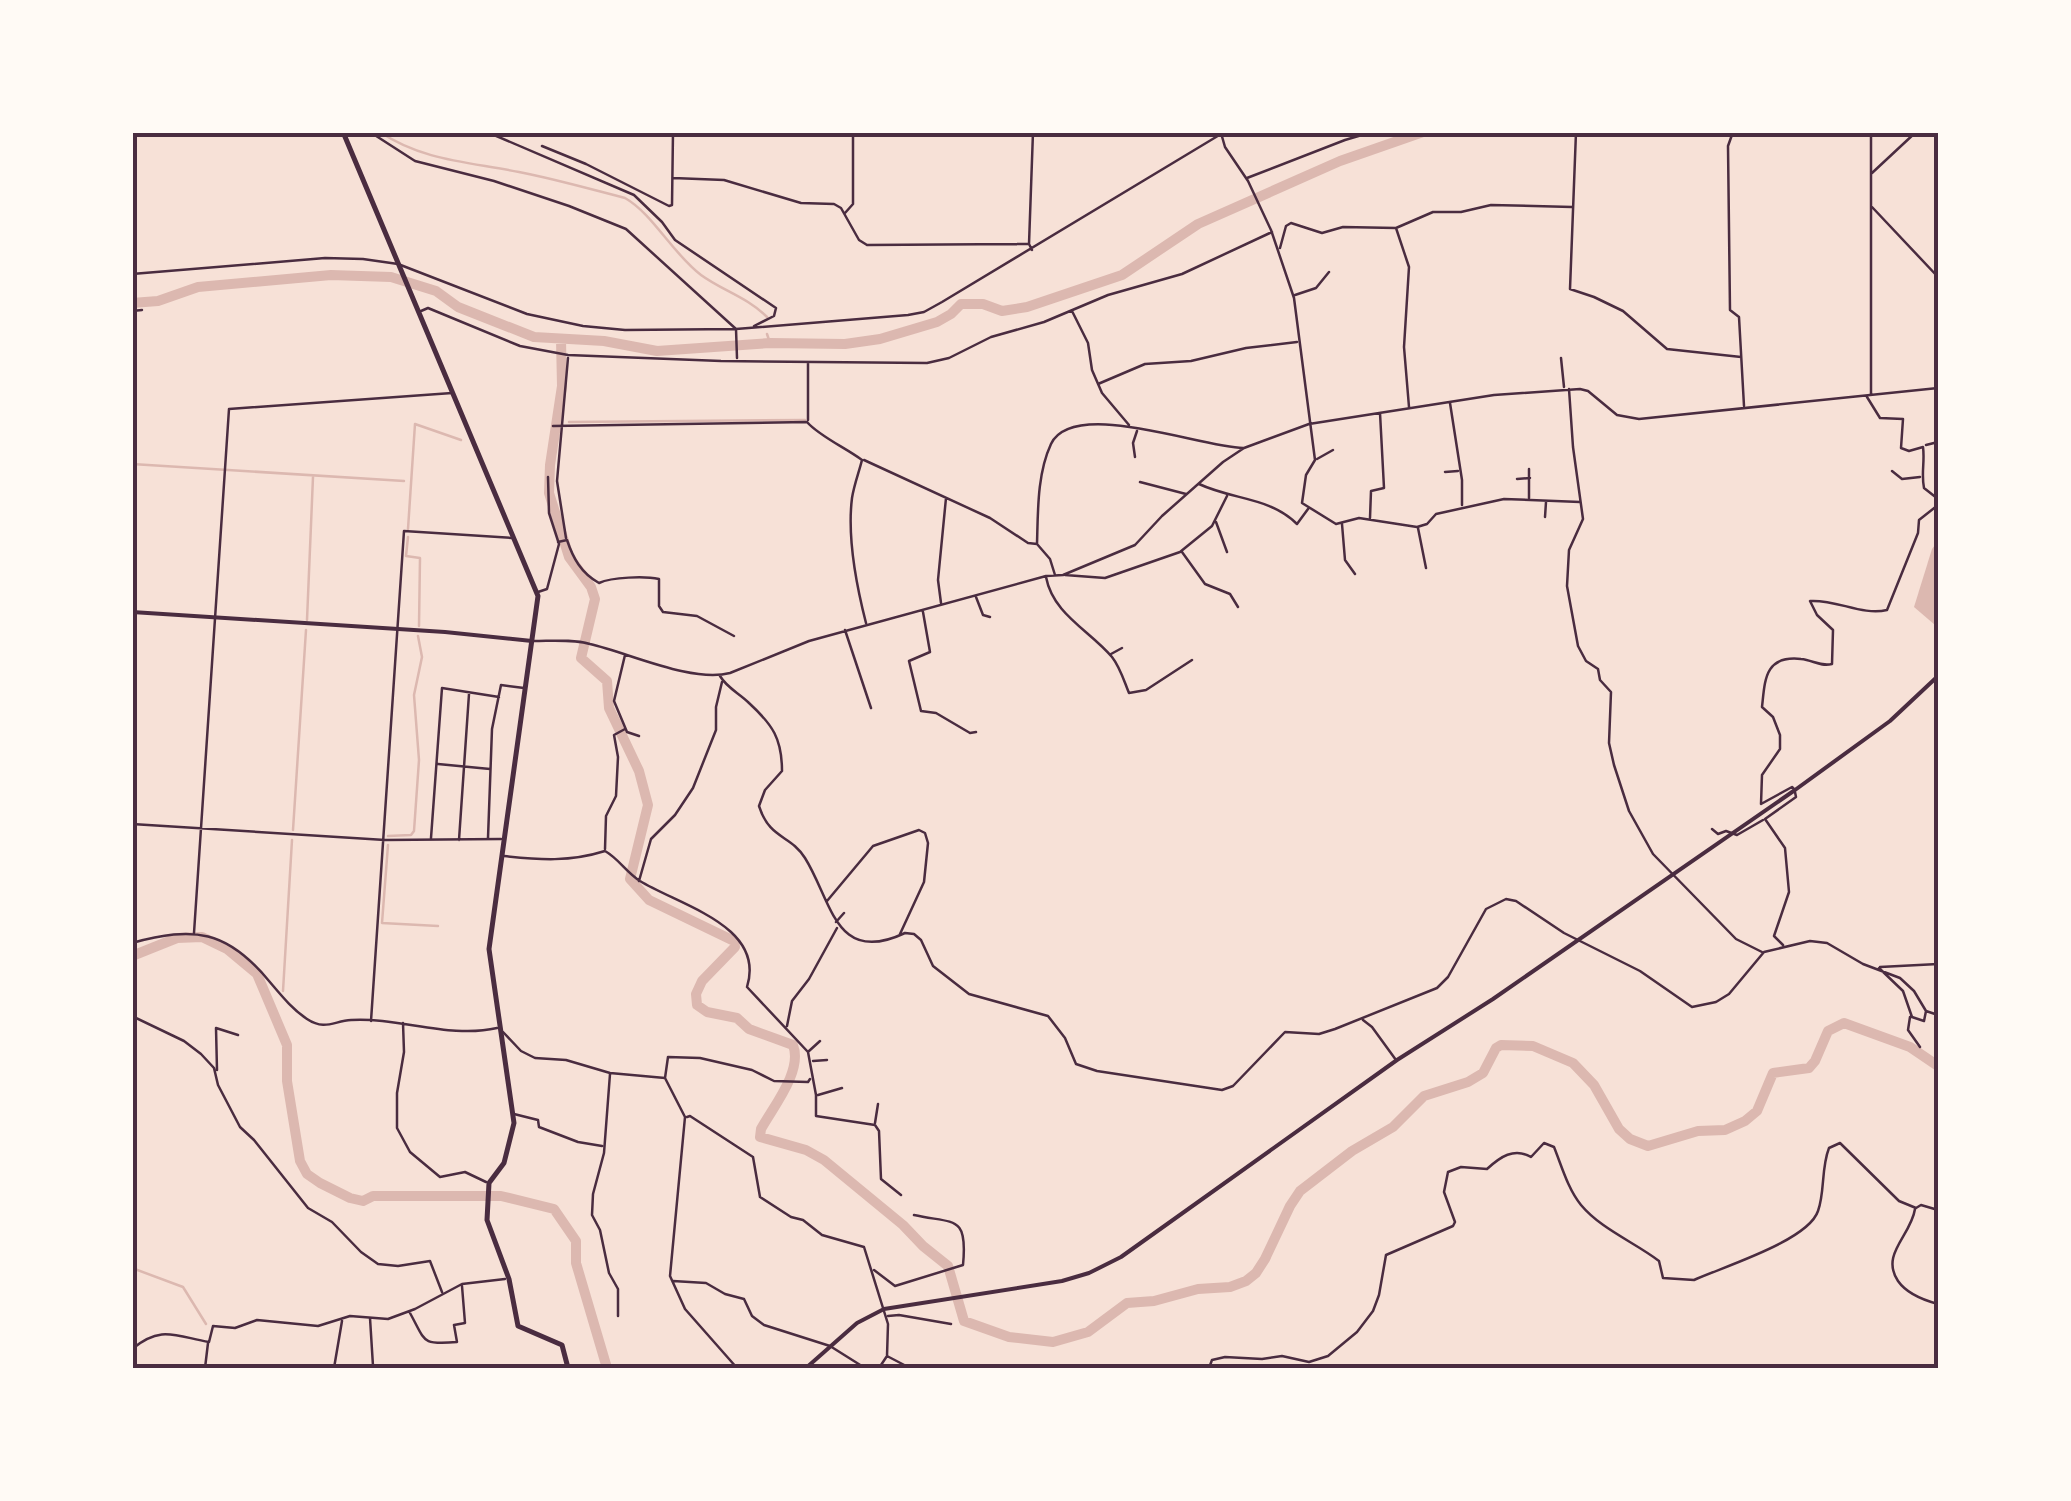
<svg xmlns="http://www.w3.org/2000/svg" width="2071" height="1501" font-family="'Sofia Sans Condensed',sans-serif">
	<rect width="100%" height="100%" fill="#f7e1d7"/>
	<path fill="#dcb8b0" d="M1938,541v84h-3l-21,-18 18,-58z"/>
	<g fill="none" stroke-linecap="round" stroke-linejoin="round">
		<path stroke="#dcb8b0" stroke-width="2.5" d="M380,132c43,29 90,30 139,40 36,7 71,17 106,26 28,16 47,55 76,77 22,16 46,22 66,42
			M767,334l3,9
			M569,422l236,-2
			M132,464l272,17
			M132,506l3,-39
			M408,529l7,-105 46,16
			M408,537l-2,19 14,2 -1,68
			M307,620l6,-143
			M293,830l13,-200
			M388,836l23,-1 3,-4 5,-71 -5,-65 8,-38 -4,-21
			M388,845l-6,78 56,3
			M283,991l9,-151
			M132,1268l51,19 23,37"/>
		<path stroke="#dcb8b0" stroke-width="10" d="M132,303l26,-2 40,-14 133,-12 60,2 45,14 22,16 76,30 70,4 53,10 113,-8 75,1 35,-5 57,-17 14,-8 10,-10h22l19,7 25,-4 95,-32 76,-51 142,-63 83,-29
			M561,340l1,46 -12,79 -1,28 20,64 22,30 4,12 -14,59 26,23 2,27 30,63 9,34 -18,74 19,21 85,41 1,6 -33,34 -6,13 1,11 10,7 30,6 12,11 44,16c10,26 -20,62 -32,84l-1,8 46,13 18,10 79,65 20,21 25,20 16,55 45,16 44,5 35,-10 39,-29 27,-2 44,-12 32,-2 16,-6 10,-8 9,-14 25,-53 10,-15 52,-40 41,-24 31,-31 44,-14 15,-9 13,-25 5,-3 32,1 40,17 21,22 25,44 11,10 18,7 50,-15 27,-1 20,-9 12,-10 16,-38 36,-5 6,-7 13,-30 16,-8 66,24 28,19
			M132,956l45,-18 25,-1 25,12 30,25 30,71v36l13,80 7,13 13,9 30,15 13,3 10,-5h128l53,13 22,32v22l31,105"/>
		<path stroke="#4a2c40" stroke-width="2.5" d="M370,132l45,29 79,20 75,25 57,23 110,100 1,29
			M487,132l147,63 28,27 13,18 101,68 -2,8 -20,10
			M1576,132l-6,157 24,8 29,14 44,38 74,8
			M1733,132l-5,14 2,164 9,7 5,89
			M1871,132v262
			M1221,133l4,14 23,34 23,49 23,68 21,162 -9,15 -4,28 34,21 23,-6 58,9 10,-3 9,-10 68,-15 76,3
			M542,146l44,18 83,42 3,-1 1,-73
			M1872,173l44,-41
			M673,178l51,2 77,23 33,1 7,4 18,32 8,5 162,-1 3,6
			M1247,178l98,-38 27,-8
			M1872,207l66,70
			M845,213l8,-9v-72
			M1396,228l13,39 -5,80 5,60
			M1029,244l4,-112
			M1280,248l6,-22 5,-3 31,10 21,-6 53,1 37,-16h28l30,-7 81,2
			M132,274l193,-16 38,1 35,5 129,50 56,12 42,4 111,-1 172,-14 16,-3 18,-10 279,-168
			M1295,295l21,-7 13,-16
			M132,311l10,-1
			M421,311l7,-3 92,38 48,9 153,6 206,2 22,-5 42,-21 53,-15 64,-27 74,-21 90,-42
			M1072,311l16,32 4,27 10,23 27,32
			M1561,358l3,29
			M1098,384l47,-20 46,-3 55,-13 51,-6
			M1569,389l4,58 10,72 -14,31 -2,36 11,60 8,15 12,8 2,11 11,12 -2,51 5,22 15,46 24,43 83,85 26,13
			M1867,397l13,21 23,1 -2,29 8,3 14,-4c2,14 -2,27 1,41l14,11
			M1450,403l12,77v25
			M808,420v-57
			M553,426l254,-4c12,14 39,26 55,38 -3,12 -8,25 -10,38 -5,40 4,86 14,125
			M1926,445l12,-3
			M1135,457l-2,-14 4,-12
			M1317,459l16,-9
			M864,460l126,58 38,25 9,1 13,15 5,16
			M1892,471l10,8 18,-2
			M1445,472l13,-1
			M1517,479l13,-1
			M1140,482l46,12
			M1199,484c34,16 71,13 98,40l11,-15
			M1529,498v-29
			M1545,517l1,-15
			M1370,518l1,-27 13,-3 -4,-75
			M1216,522l11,30
			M1342,524l3,36 10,14
			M1418,528l8,40
			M566,538l-9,-57 11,-123
			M558,542l9,-2c6,18 14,33 32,43 13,-6 46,-7 60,-4v27l4,6 34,4 37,20
			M1037,544c1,-32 0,-70 14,-100 22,-46 149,3 192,4
			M1182,552l23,32 25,10 8,13
			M1065,575l40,3 75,-26 32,-26 15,-30
			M1046,577c7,37 43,53 66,80 8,10 12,24 17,36l17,-3 46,-30
			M538,592l9,-3 12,-45 -10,-31 -1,-36
			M976,597l7,18 7,2
			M941,603l-3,-23 8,-82
			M923,612l7,40 -21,9 12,50 15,2 34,20 6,-1
			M845,630l26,78
			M534,641c18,0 38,-2 56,3 39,9 102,39 140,29l79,-32 237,-65 17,-1 72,-30 27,-29 61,-54 21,-14 65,-24 185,-29 86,-6 8,2 29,24 22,4 299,-31
			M1111,654l11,-6
			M625,655l-11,46 13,31 12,4
			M720,676c7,12 19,17 29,27 24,22 33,36 33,68l-17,19 -6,16c11,34 31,28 46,52 27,43 30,108 100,75l9,1 7,6 12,26 36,28 79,22 17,22 11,26 21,7 125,19 11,-4 52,-54 34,2 16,-5 102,-41 11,-11 38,-68 20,-10 10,2 48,32 76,38 52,36 24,-5 13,-8 35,-42 46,-11 17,2 36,21 37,14 14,13 12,20
			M438,764l52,5
			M1794,789l-2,-2 -31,17 1,-29 18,-26v-14l-7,-18 -11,-10c3,-26 2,-52 39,-48 12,1 19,8 31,5l1,-34 -16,-15 -7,-14c26,-2 52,15 77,9l31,-77 1,-13 19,-15
			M132,824l253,16 116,-1
			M1712,829l6,5 8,-3 11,4 26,-15
			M431,838l11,-150 57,9
			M488,838l4,-109 9,-44 23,3
			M459,840l10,-146
			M605,849l1,-33 10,-20 2,-39 -4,-22 11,-6
			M504,856c36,4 66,6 101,-5 14,8 21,21 35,30 41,25 126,45 107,106l61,65 8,43v21l59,9 4,6 2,48 20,16
			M639,881l12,-42 24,-24 18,-27 23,-58v-23l6,-25
			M827,901l46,-55 46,-16 6,3 3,10 -4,39 -24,52
			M836,922l8,-9
			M194,933l35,-524 223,-16
			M132,943c62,-17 95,-13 137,38 12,14 23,28 38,38 18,12 27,2 44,1 48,-3 99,19 146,8
			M1783,945l-9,-9 15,-44 -4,-44 -20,-29 31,-22 -1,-5
			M1880,967l58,-3
			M1879,968l24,23 9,26 12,4 2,-10 12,4
			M132,1016l52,25 17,13 13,14 4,17 22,42 14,13 54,68 24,14 29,30 17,12 20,2 32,-5 12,31
			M1910,1017l-2,13 12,17
			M1363,1020l9,7 24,33
			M371,1021l33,-490 108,7
			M403,1023l1,29 -7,41v35l13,24 30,25 25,-5 21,10
			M787,1026l5,-25 17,-22 28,-51
			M503,1032l18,19 14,7 31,2 44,13 55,5
			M809,1051l11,-10
			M813,1061l14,-1
			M217,1070l-1,-42 22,7
			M610,1074l-6,79 -11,41 -1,21 8,15 9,43 9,16v27
			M818,1095l24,-7
			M514,1114l24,6 1,7 39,15 24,4
			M687,1117l3,-1 63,41 7,40 31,20 12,3 19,15 42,12 24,77 -1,32
			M875,1123l3,-19
			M1915,1209c-4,27 -35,45 -17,72 9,13 25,19 40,23
			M874,1270l21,16 68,-21c5,-51 -9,-41 -49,-50
			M673,1281l33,2 19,11 19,5 8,17 12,9 66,21 35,22
			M410,1313c16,29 11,32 47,29l-3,-17 11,-2 -3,-37
			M888,1316l11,-1 52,9
			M370,1318l3,48
			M132,1349c29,-24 43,-13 77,-7l4,-16 22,2 22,-8 61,6 32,-10 38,3 27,-10 47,-25 43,-5
			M205,1368l3,-25
			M334,1368l8,-47
			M737,1368l-52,-59 -15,-33 15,-159 -20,-39 3,-21 32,1 52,12 22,11 34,1 2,-3
			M879,1368l8,-12 23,12
			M1209,1368l3,-8 13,-3 37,2 20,-3 27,6 19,-6 29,-24 16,-21 6,-16 7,-40 67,-29 2,-4 -11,-30 4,-20 13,-5 26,2c13,-12 27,-22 44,-12l13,-14 10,4c8,20 14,42 27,58 20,24 53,37 78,56l4,17 31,2c28,-13 114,-39 124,-69 7,-19 3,-43 11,-63l11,-5 59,58 17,7 5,-3 17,5"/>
		<path stroke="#4a2c40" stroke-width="4" d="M132,612l313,20 87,9
			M806,1368l51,-45 27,-14 178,-28 27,-8 32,-16 276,-197 96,-61 302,-209 95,-69 48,-45"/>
		<path stroke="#4a2c40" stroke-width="5" d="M343,132l195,464 -49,353 25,174 -10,40 -15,20 -2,37 22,59 9,47 44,19 6,23"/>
	</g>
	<rect width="2071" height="1501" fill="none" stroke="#fffaf5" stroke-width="270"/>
	<rect x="135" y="135" width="1801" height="1231" fill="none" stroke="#4a2c40" stroke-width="4"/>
</svg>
